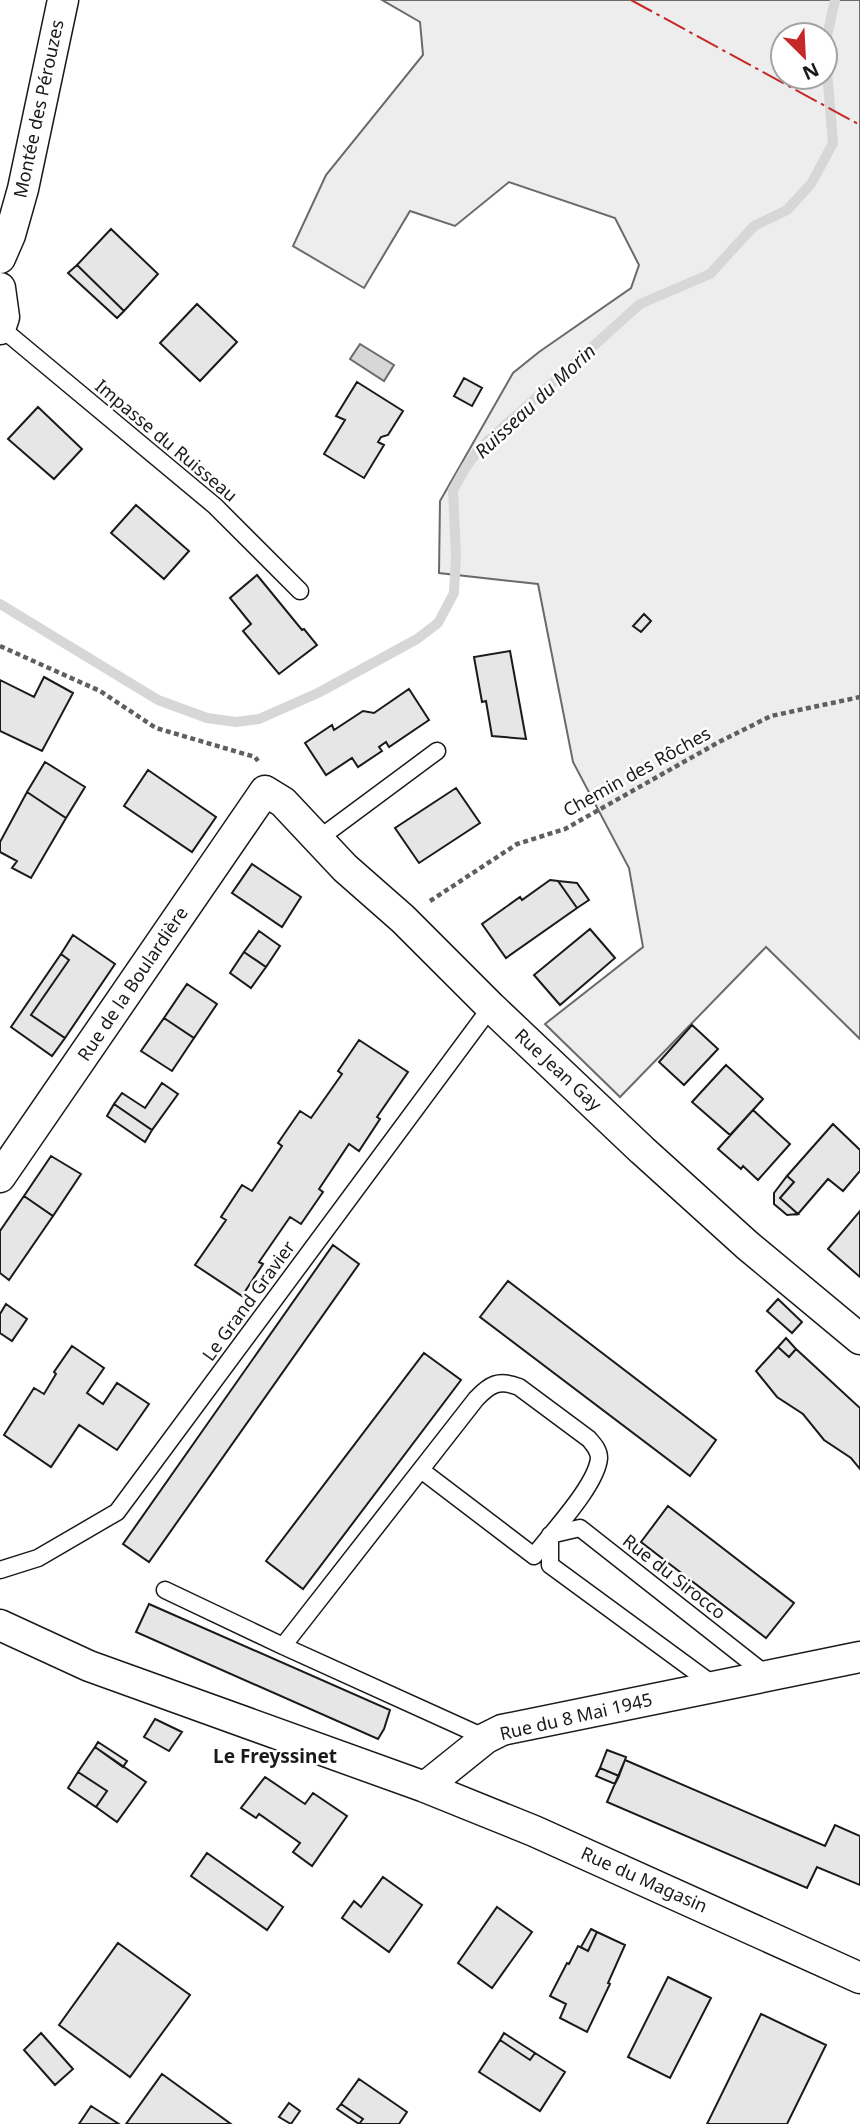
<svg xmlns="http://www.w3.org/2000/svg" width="860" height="2124" font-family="'Noto Sans',sans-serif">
	<rect width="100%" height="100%" fill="#fff"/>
	<path fill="#ededed" stroke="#6a6a6a" stroke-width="2" fill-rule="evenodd" d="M382,0h478v1039l-94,-92 -146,150 -75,-73 98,-77 -14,-79 -56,-106 -35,-178 -99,-11 1,-72 73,-128 26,-21 92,-64 8,-23 -24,-47 -106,-36 -54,44 -45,-15 -46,77 -71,-42 33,-71 97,-120 -3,-33zM783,35h42v42h-42z"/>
	<path fill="#d7d7d7" stroke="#6a6a6a" stroke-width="2" d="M360,344l34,21 -10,16 -34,-22z"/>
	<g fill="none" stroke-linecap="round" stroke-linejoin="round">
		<path stroke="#d7d7d7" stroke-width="10" d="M825,45l10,-45
			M0,604l158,96 49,18 29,4 23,-3 59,-26 99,-54 21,-16 16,-30 2,-37 -3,-66 13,-23 13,-18 161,-145 70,-30 44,-48 33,-16 24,-26 22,-41 -8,-96"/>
	</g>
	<path fill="#e6e6e6" stroke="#1a1a1a" stroke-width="2" d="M111,229l47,45 -34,37 -47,-46z
		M77,265l47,46 -7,7 -49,-45z
		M197,304l40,38 -37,39 -40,-38z
		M464,378l18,10 -10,18 -18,-10z
		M357,382l46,29 -15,24 -7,2 -3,5 6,3 -20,33 -40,-24 21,-34 -9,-4z
		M38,407l44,42 -28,30 -46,-40z
		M136,505l53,46 -25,28 -53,-46z
		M257,575l45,55 2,-1 13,16 -38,29 -36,-43 8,-7 -21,-26z
		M644,614l7,7 -10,11 -8,-6z
		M510,651l16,88 -34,-3 -6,-35 -4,1 -8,-45z
		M44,677l29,16 -31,58 -42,-20v-51l34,17z
		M409,689l20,31 -40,27 -3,-5 -7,5 3,4 -24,16 -6,-9 -26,17 -21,-32 27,-18 2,5 29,-19 11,2z
		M45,762l40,25 -19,31 -39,-26z
		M148,770l68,47 -24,35 -68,-46z
		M456,788l24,35 -61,40 -24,-35z
		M27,792l39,26 -35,60 -19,-10 5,-7 -17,-9v-10z
		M252,864l49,33 -19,30 -50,-34z
		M550,880l8,1 19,27 -71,50 -24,-34 38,-27 2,3z
		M558,881l19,2 12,17 -12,8z
		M590,929l25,29 -55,47 -26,-30z
		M259,931l21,15 -14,21 -22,-15z
		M73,935l42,29 -50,74 -34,-23 38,-55 -8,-6z
		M244,952l22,15 -15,21 -21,-15z
		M61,954l8,6 -38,55 34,23 -13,18 -41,-29z
		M187,984l30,20 -23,34 -30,-20z
		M164,1018l30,20 -22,33 -31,-20z
		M692,1025l26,24 -34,36 -25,-23z
		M359,1040l49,32 -31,45 3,2 -21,32 -10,-7 -30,45 4,3 -22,32 -11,-7 -31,45 4,2 -21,32 -47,-31 31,-45 -5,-3 21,-32 10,6 30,-45 -4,-3 22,-32 11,7 31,-44 -4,-3z
		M726,1065l37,34 -33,36 -38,-33z
		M162,1083l16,11 -26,36 -38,-26 8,-11 23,15z
		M114,1104l38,26 -7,12 -38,-26z
		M753,1110l37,34 -32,36 -15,-14 -2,3 -23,-20z
		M833,1124l27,26v21l-17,20 -15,-12 -30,35 -18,-16 14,-16 -7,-6z
		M51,1156l30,18 -28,42 -29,-20z
		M787,1176l7,6 -14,16 18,16 -11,1 -13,-11v-11z
		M24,1196l29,20 -44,64 -9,-7v-42z
		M860,1211v66l-32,-28z
		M333,1245l26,19 -210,298 -26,-18z
		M508,1281l208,159 -26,36 -210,-159z
		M778,1299l24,23 -10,11 -25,-22z
		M6,1304l21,15 -15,22 -12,-8v-19z
		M786,1338l10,11 -7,8 -11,-10z
		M72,1346l32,22 -17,25 16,11 14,-21 32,21 -32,46 -38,-25 -28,42 -47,-32 30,-47 10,6 12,-20 -2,-2z
		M778,1347l11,10 7,-8 64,59v61l-9,-11 -27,-18 -21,-26 -26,-17 -21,-26z
		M424,1353l37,27 -158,209 -37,-28z
		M668,1506l126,97 -28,35 -125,-96z
		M149,1604l241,106 -6,19 -6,10 -242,-107z
		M155,1719l27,13 -13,19 -25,-14z
		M98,1742l29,19 -4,6 -28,-20z
		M95,1747l51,35 -29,40 -21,-15 11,-16 -29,-19z
		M607,1750l19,7 -7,19 -19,-8z
		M625,1760l200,86 10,-21 25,11v49l-43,-18 -10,21 -200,-86z
		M600,1768l19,8 -4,8 -19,-8z
		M78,1772l29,19 -11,16 -28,-19z
		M265,1777l40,27 8,-11 34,23 -35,50 -19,-14 7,-9 -41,-29 -3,4 -15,-10z
		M207,1853l76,54 -16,23 -76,-54z
		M383,1877l39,28 -33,47 -47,-34 12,-17 7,6z
		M497,1907l35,25 -40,56 -34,-25z
		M591,1929l6,3 -9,19 -7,-4z
		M597,1932l28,13 -17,38 2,1 -23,48 -27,-14 6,-14 -16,-8 17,-33 2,1 9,-18 10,5z
		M118,1943l72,52 -60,82 -71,-52z
		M668,1977l43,21 -41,80 -42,-21z
		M761,2014l65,31 -39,79h-80z
		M41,2033l32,36 -18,16 -31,-35z
		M504,2033l31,20 -5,7 -30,-20z
		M500,2040l30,20 5,-7 30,19 -25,39 -61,-39z
		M162,2074l69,50h-105z
		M359,2079l48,33 -8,12h-40l4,-5 -22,-15z
		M289,2103l11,8 -9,13 -12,-7z
		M341,2104l22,15 -4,5 -22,-15z
		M91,2106l28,18h-40z"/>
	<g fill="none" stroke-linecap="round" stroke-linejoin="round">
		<defs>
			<path id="service" d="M0,327l215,179 85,85
				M317,840l120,-89
				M550,1535l30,-7 188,148
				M550,1535v30l165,121
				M0,1570l38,-12 79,-46 374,-505
				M165,1590l118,56 203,92
				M283,1646l193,-247c14,-15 23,-20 43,-12l70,52c5,6 10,11 10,19 -2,27 -48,75 -65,98l-113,-86"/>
			<path id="minor" d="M0,258l10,-23 13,-46 40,-189
				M0,288l4,29 -4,12
				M0,1177l265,-386 18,11 62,66 58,51 88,88 151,143 105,95 113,94
				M0,1625l89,41 336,121 109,44 326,147
				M425,1787l61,-49 16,-8 358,-73"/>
		</defs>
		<use href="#service" stroke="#1a1a1a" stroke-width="19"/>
		<use href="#minor" stroke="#1a1a1a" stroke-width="33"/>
		<path stroke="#5f5f5f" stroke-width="4.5" stroke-dasharray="5 3.5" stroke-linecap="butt" d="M0,646l100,45 56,37 99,29 3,4
			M430,901l87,-57 48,-15 154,-87 52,-26 89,-19"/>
		<use href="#service" stroke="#fff" stroke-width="16"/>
		<use href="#minor" stroke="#fff" stroke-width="30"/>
		<path stroke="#c62828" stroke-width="2" stroke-dasharray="24 5 3.5 5" stroke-linecap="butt" d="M631,0l229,125"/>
	</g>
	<g text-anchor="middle" stroke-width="5" stroke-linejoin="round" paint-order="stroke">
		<g font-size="18" fill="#1a1a1a" stroke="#fff">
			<text transform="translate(39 109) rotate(-78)" y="6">Montée des Pérouzes</text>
			<text transform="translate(166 441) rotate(40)" y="6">Impasse du Ruisseau</text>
			<text transform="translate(637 772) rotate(-29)" y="6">Chemin des Rôches</text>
			<text transform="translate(133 984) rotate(-56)" y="6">Rue de la Boulardière</text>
			<text transform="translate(558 1070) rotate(43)" y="6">Rue Jean Gay</text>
			<text transform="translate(249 1301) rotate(-54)" y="6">Le Grand Gravier</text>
			<text transform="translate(674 1577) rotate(38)" y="6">Rue du Sirocco</text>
			<text transform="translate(576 1717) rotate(-13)" y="6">Rue du 8 Mai 1945</text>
			<text transform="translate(644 1880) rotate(24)" y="6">Rue du Magasin</text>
		</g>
		<g font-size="19" font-style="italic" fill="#1a1a1a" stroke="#fff">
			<text transform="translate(535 401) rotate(-43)" y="7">Ruisseau du Morin</text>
		</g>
		<g font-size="19" font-weight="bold" fill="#1a1a1a" stroke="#fff">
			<text x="275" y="1763">Le Freyssinet</text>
		</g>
	</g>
	<g transform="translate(804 56) rotate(156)"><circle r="33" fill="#ffffff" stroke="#a3a3a3" stroke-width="2"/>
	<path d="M0-5L12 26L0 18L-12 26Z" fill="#c62828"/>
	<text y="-10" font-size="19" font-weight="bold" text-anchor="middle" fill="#1a1a1a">N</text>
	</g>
</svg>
